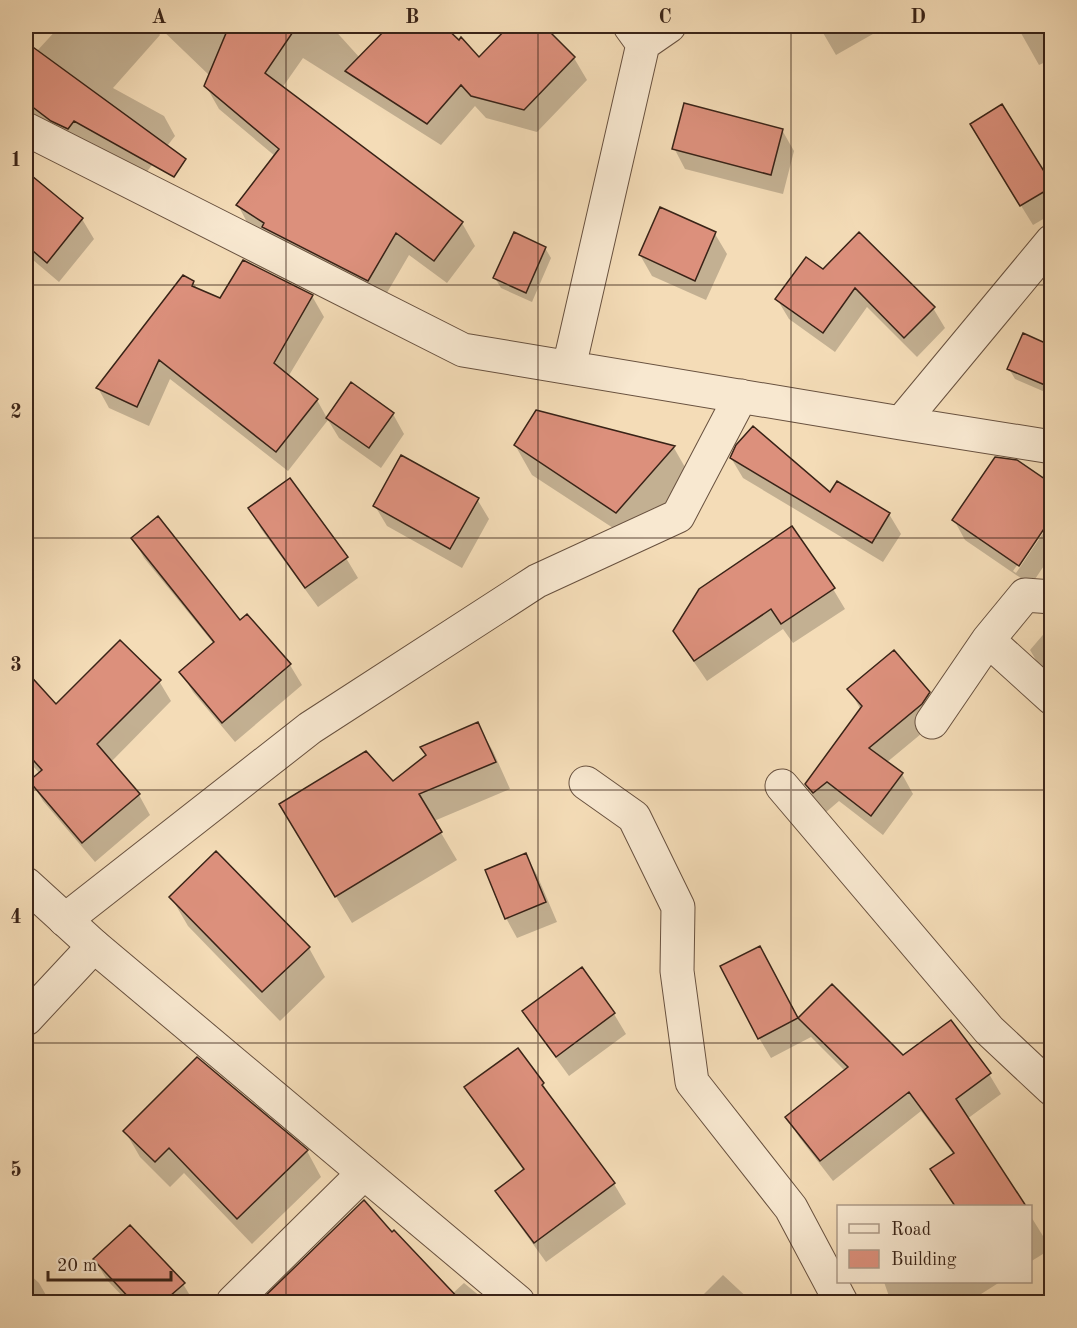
<svg xmlns="http://www.w3.org/2000/svg" width="1077" height="1328" font-family="'Old Standard TT',serif">
	<rect width="100%" height="100%" fill="#f4dcb7"/>
	<filter id="stains"><feTurbulence type="fractalNoise" baseFrequency=".00333" numOctaves="4"/><feColorMatrix values="0 0 0 0 .2 0 0 0 0 .09 0 0 0 0 .02 0 0 0 .5 -.17"/></filter>
	<radialGradient id="worn" r=".72"><stop offset=".6" stop-color="#630" stop-opacity="0"/><stop offset="1" stop-color="#630" stop-opacity=".3"/></radialGradient>
	<path fill="#0003" d="M60,26h95l5,9 -47,53 51,28 11,20 -30,38 -59,-33 -6,8 -16,-8 -38,-29v-68l10,8z
		M158,26h173l29,32 31,-32h51l37,33 32,-33h30l33,32 13,22 -50,52 -51,-14 -11,-12 -34,39 -138,-87 -21,30 180,135 13,23 -28,37 -38,-28 -28,48 -131,-75 -12,-23 37,-49 -56,-47 -13,-23 4,-10z
		M819,26h68l-51,29z
		M917,26h12l-9,4z
		M1017,26h35v33l-13,6z
		M782,130l12,21 -11,43 -98,-25 -11,-21z
		M983,144l69,43v27l-19,11z
		M31,177l51,42 12,20 -35,43 -33,-28v-70z
		M661,209l54,25 12,20 -21,46 -54,-24 -12,-21z
		M545,248l6,10 -19,44 -31,-14 -6,-10z
		M244,262l68,34 12,21 -36,60 29,23 10,18 66,-4 11,20 -23,34 -42,-30 -11,-18 -40,51 -118,-92 -21,47 -40,-18 -11,-20 95,-106 5,8 23,10z
		M823,271l110,37 12,20 -28,29 -50,-50 -32,45 -46,-33 -12,-20z
		M1052,348v47l-37,-16 -6,-10z
		M537,411l137,37 16,28 -57,65 -101,-66 -17,-30z
		M731,458l158,56 12,20 -18,28 -140,-84z
		M477,499l12,20 -27,49 -75,-42 -12,-20z
		M250,508l96,50 12,20 -40,29 -57,-78z
		M1052,515l-39,56 3,2 36,-53v34l-21,31 -66,-45 -11,-20z
		M133,538l107,84 7,-6 43,49 12,20 -67,57 -42,-50 -12,-20 33,-28 -70,-86z
		M833,589l12,20 -52,34 -10,-14 -76,52 -20,-29 -12,-21z
		M1048,629h4v50l-10,-9 -12,-20z
		M26,673l30,33 103,-25 12,20 -60,61 28,33 11,20 -55,47 -52,-61 -12,-20 9,-7 -14,-16z
		M849,689l79,4 12,20 -7,11 -47,39 16,11 11,20 -30,41 -44,-34 -14,12 -7,-9 -12,-20 55,-74z
		M477,724l16,27 17,38 -76,32 23,39 -105,63 -56,-92 96,-48z
		M1052,826v32l-9,-15z
		M526,855l11,20 20,47 -40,16 -11,-20z
		M171,897l138,51 16,29 -45,44 -92,-95z
		M771,968l28,51 33,-33 71,71 48,-35 38,52 12,20 -34,25 58,87h-70l-11,-17 10,-34 -33,-44 -88,70 -34,-44 -12,-20 58,-46 -34,-34 -40,21 -12,-20z
		M581,969l33,45 12,20 -57,42 -33,-45 -12,-20z
		M543,1084l10,18 61,82 12,20 -80,58 -37,-51 -12,-20 27,-20 -46,-64 -12,-20z
		M26,1122l5,9 -5,11z
		M125,1131l182,20 14,26 -69,67 -68,-71 -14,14 -30,-30z
		M1030,1215l21,34 -21,13z
		M392,1234l60,60 12,-11 23,19h-217l-3,-5z
		M95,1260l88,24 11,18h-66l-21,-22z
		M26,1271l13,12 11,19h-24z
		M723,1275l29,27h-56z
		M884,1282h116l-30,19 1,1h-80z"/>
	<path fill="#dc907c" stroke="#392317" stroke-width="1.5" d="M229,26h68l-32,47 198,149 -29,39 -38,-28 -28,48 -106,-54 2,-4 -28,-18 43,-56 -75,-63z
		M389,26h55l15,14 2,-3 18,20 30,-31h35l31,31 -51,53 -53,-14 -10,-11 -34,39 -82,-53z
		M26,42l160,117 -12,18 -100,-56 -6,8 -17,-8 -25,-19z
		M684,103l99,26 -12,46 -99,-26z
		M1002,104l50,80v3l-32,19 -50,-82z
		M26,171l57,47 -36,45 -21,-18z
		M660,207l56,25 -21,49 -56,-26z
		M514,232l32,15 -20,46 -33,-15z
		M859,232l76,75 -31,31 -49,-50 -32,45 -48,-34 31,-42 17,12z
		M243,260l70,35 -39,68 44,36 -42,53 -117,-92 -22,47 -41,-19 87,-113 11,6 -2,5 28,12z
		M1023,333l29,13v42l-45,-19z
		M351,382l43,31 -25,35 -43,-30z
		M536,410l139,36 -59,67 -102,-68z
		M753,426l77,66 7,-11 53,32 -18,30 -142,-85 6,-13z
		M401,455l78,43 -29,51 -77,-43z
		M995,457l22,3 35,24v33l-33,49 -67,-46z
		M290,478l58,79 -43,31 -57,-80z
		M158,516l82,104 7,-6 44,50 -69,59 -43,-51 35,-30 -83,-104z
		M792,526l43,62 -54,36 -10,-15 -77,52 -21,-30 26,-42z
		M120,640l41,40 -64,64 43,50 -58,49 -53,-62 13,-11 -16,-18v-81l30,33z
		M894,650l36,42 -8,12 -53,44 34,25 -32,43 -44,-34 -14,11 -8,-9 57,-78 -15,-17z
		M478,722l18,40 -77,32 23,38 -107,65 -56,-93 87,-53 27,30 33,-26 -6,-8z
		M216,851l94,96 -48,45 -93,-95z
		M526,853l20,49 -41,17 -20,-49z
		M760,946l38,72 -40,21 -38,-73z
		M582,967l33,46 -59,44 -34,-46z
		M832,984l71,71 48,-35 40,53 -35,26 70,107h-71l-25,-37 24,-16 -45,-61 -89,69 -35,-44 63,-50 -50,-49z
		M518,1048l26,35 -2,2 73,98 -81,60 -39,-52 29,-22 -60,-82z
		M197,1057l111,93 -71,69 -68,-71 -14,14 -32,-31z
		M364,1200l28,32 2,-2 68,72h-203z
		M130,1225l55,58 -22,19h-30l-40,-43z"/>
	<g fill="none" stroke-linecap="round" stroke-linejoin="round">
		<defs>
			<path id="minor" d="M643,44l26,-18
				M26,129l437,221 438,73 151,24
				M569,367l74,-323 -13,-18
				M901,423l151,-182
				M1052,597l-27,-2 -37,45 64,58
				M932,722l56,-82
				M586,783l48,34 44,90 -1,64 15,111 99,126 50,94
				M782,786l207,244 63,59
				M65,920l245,-192 227,-147 141,-65 63,-120
				M26,1019l68,-73
				M233,1302l131,-129"/>
			<path id="tertiary" d="M26,884l68,62 424,356"/>
		</defs>
		<use href="#minor" stroke="#68513f" stroke-width="35"/>
		<use href="#tertiary" stroke="#68513f" stroke-width="35"/>
		<use href="#minor" stroke="#f8e8d0" stroke-width="33"/>
		<use href="#tertiary" stroke="#f8e8d0" stroke-width="33"/>
	</g>
	<path fill="none" stroke="#392317" stroke-width="1.5" stroke-opacity="0.55" d="M286,26v1276M538,26v1276M791,26v1276M26,285h1026M26,538h1026M26,790h1026M26,1043h1026"/>
	<rect width="1077" height="1328" fill="none" stroke="#f4dcb7" stroke-width="66"/>
	<rect x="837" y="1205" width="195" height="78" fill="#f8e8d0" stroke="#ac9986" stroke-width="1.5"/>
	<rect x="849" y="1224" width="30" height="9" fill="#f8e8d0" stroke="#ac9986" stroke-width="1.5"/>
	<text x="891" y="1235" font-size="18" fill="#392317">Road</text>
	<rect x="849" y="1250" width="30" height="18" fill="#dc907c" stroke="#ac9986" stroke-width="1.5"/>
	<text x="891" y="1265" font-size="18" fill="#392317">Building</text>
	<path d="M48 1271v9h123v-9" fill="none" stroke="#392317" stroke-width="3"/>
	<text x="57" y="1271" font-size="18" fill="#392317" stroke="#f8e8d0" stroke-width="4.5" paint-order="stroke">20 m</text>
	<rect x="33" y="33" width="1011" height="1262" fill="none" stroke="#392317" stroke-width="2"/>
	<g font-size="20" text-anchor="middle" font-weight="bold" fill="#392317">
		<text x="159" y="23">A</text>
		<text x="412" y="23">B</text>
		<text x="665" y="23">C</text>
		<text x="918" y="23">D</text>
		<text x="16" y="166">1</text>
		<text x="16" y="418">2</text>
		<text x="16" y="671">3</text>
		<text x="16" y="923">4</text>
		<text x="16" y="1176">5</text>
	</g>
	<rect width="100%" height="100%" filter="url(#stains)"/>
	<rect width="100%" height="100%" fill="url(#worn)"/>
</svg>
